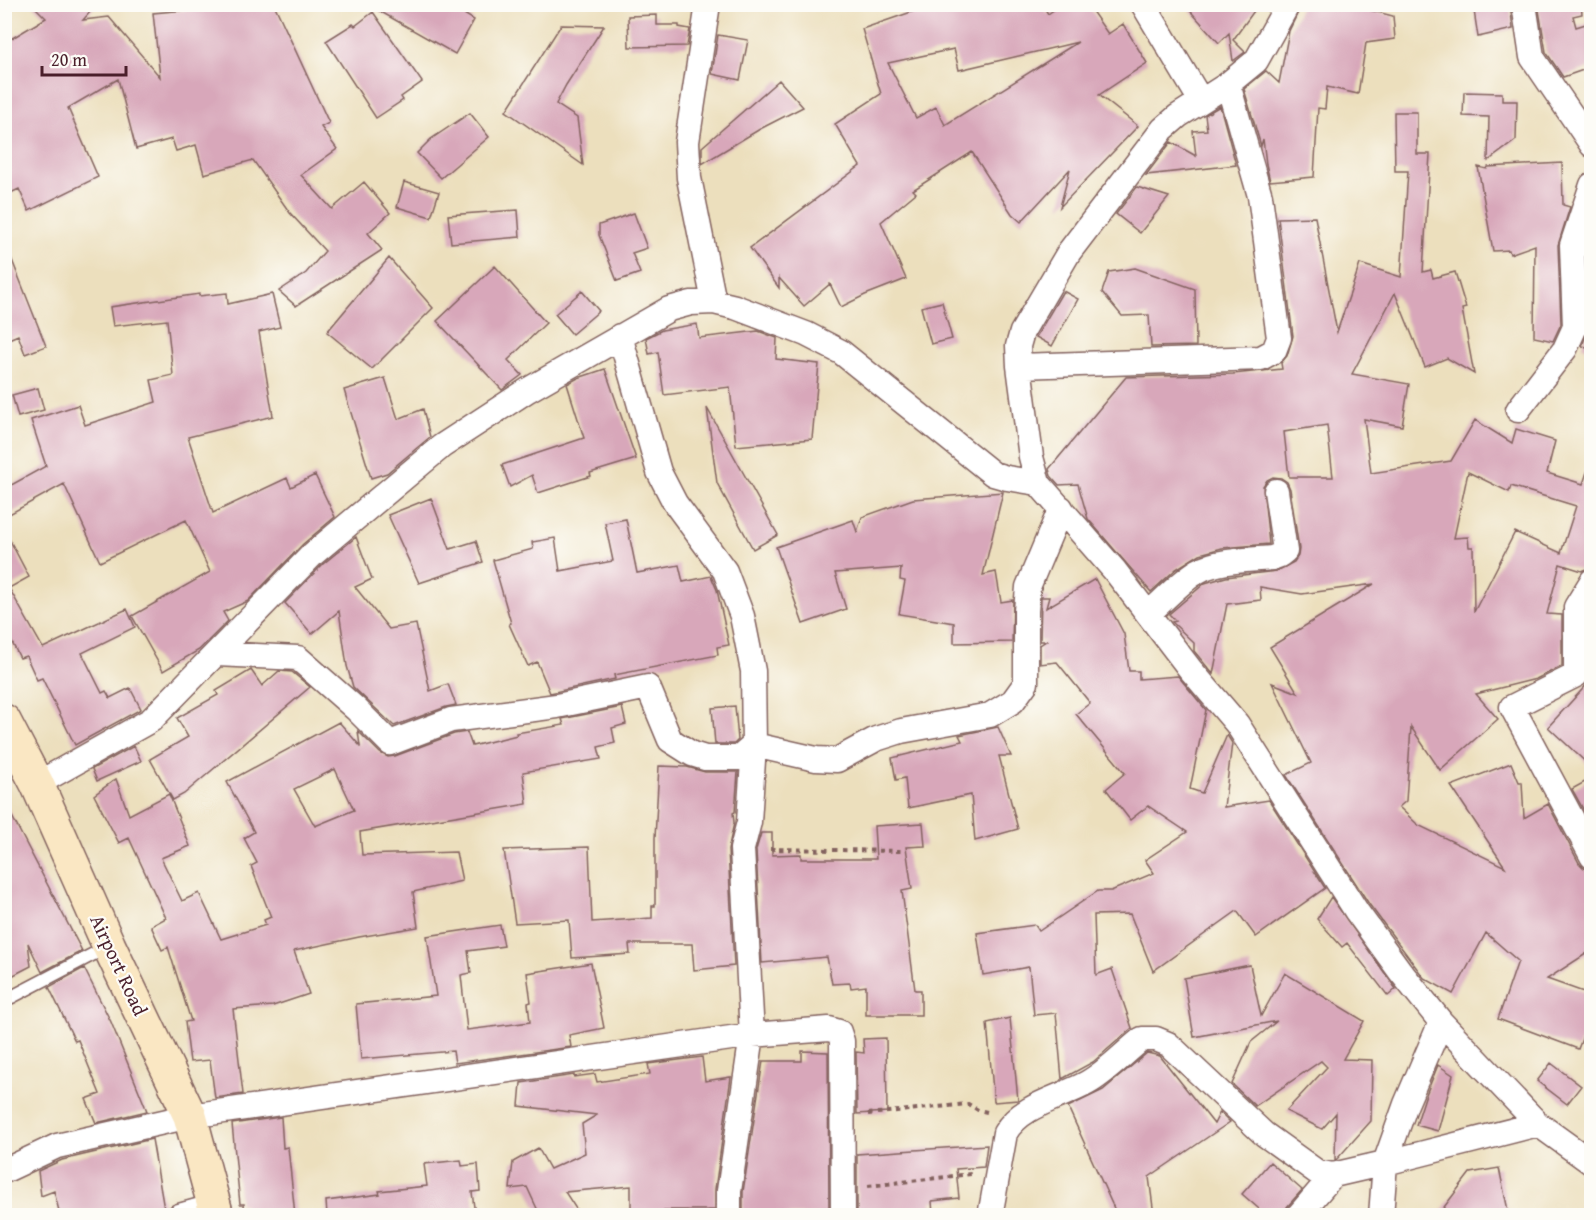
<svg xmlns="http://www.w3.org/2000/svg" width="1596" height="1220" font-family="'Gentium Book Plus',serif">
	<rect width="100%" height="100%" fill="#fdfcf7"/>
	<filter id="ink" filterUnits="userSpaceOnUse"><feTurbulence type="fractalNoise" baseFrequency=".0167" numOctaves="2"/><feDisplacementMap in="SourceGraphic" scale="12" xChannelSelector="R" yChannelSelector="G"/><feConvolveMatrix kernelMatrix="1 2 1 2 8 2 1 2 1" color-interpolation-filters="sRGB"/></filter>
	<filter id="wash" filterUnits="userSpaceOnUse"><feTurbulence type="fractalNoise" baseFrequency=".008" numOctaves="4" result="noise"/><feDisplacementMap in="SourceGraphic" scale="24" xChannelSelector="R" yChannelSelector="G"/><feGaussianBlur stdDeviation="1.35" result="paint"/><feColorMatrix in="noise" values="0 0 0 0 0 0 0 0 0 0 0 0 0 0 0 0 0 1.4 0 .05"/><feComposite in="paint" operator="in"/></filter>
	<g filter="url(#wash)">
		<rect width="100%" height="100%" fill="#ecdfbd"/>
		<g id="blocks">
			<path fill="#d8a7ba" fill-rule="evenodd" d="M32,4h65l-14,16 26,-3 51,60 -7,-64 44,-4 -1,-5h78l55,119 -8,4 16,22 -36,26 31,34 32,-27 26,31 -22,20 14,17 -86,56 -17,-15 27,-18 19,-22 -35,-38 -37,-53 -49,14 -8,-29 -20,6 -4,-12 -36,10 -18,-70 -50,29 30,69 -69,34 -10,-22 -15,7v-153l42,-25z
				M367,4h81l26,16 -19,34z
				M922,4h120l6,10 14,-10h25l21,30 15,-10 24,39 -48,32 39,31 -78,81 10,-38 -49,53 -9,-8 -40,-62 -59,38 3,3 -35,29 25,57 -41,16 -24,12 -11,-23 -26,22 -25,-28v10l-29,-40 110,-82 -25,-42 46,-30 -19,-65 61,-21zM1078,42l-133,83 -9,-18 -20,11 -28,-55 66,-14 5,21z
				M1184,4h75l-26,36 12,12 -12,9 -4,-28 -10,10z
				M1302,4h44l47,12 2,23 -29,4 -8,51 -31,-7 -2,22 -7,-1 -4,69 -44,4 -4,-17 -3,-25 -2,7 -17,-57 22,-18 13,12 10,-52z
				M1473,4h37l3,25 -35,8z
				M1538,4h43l1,10 -9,2 3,11 16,-5v45l-29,10 -17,-25z
				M373,12l49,70 -21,15 2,3 -27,18 -50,-77 27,-17 2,2z
				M657,15v10h22v2l11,2 -3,17 -58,1 -1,-31z
				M561,25l43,1 -38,59 -10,19 21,14 6,47 -77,-54z
				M718,35l30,5 -8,40 -28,-6z
				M779,80l24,27 -43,22 -58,35v-17z
				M1464,92l38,1v8h15l-1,39 -28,21 1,-44 -26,-1z
				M1220,106l16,59 -90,10 25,-33 25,14 -3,-25 14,-1 -2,-15z
				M1394,112h23v42h13l-7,118 8,-2 2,8 22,-6 11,36 -4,1 12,65 -27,-16 -22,9 -30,-74 -43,81 57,10 -7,42 -38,-7 7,54 80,-12 24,-41 37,23 4,-14 39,12 -8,32 36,11 4,-12 5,1v94l-10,4 -22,-7 -13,50 15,1v51l-26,13 -60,15 22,25 -58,51 -29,-43 -5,74 -7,6 19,18 87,42 -54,-81 60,-23 8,19h3l2,36 24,-14 31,59 5,5 8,2v80l-45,29 45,16v18l-14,36 -80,-30 20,-58 -32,-28 -33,61 -29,-16 -55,-74 -83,-129 25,-12 -39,-80 26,10 -28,-46 104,-63 -72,10 -42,-7 1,13 -34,4 -14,70 -19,-23v-8l-22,-21 4,-1 -7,-7 36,-31 21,-6 51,-6 17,-9 4,-6 1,-7 -9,-60 -3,-7 -6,-4 -8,-1 -6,3 -4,6 6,58 -47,4 -22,6 -24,15 -25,23 -63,-73 -10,-35 -19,1 -8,-9 -2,-7 77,-92 107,-3 49,-5 -1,-6 6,-7 6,-20 -15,-118 37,-1 22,115 23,-68 41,13 7,-106h-13zM1327,425l6,52h-44l-5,-45zM1468,472l41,20 2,-6 65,20 -15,47 -46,-21 -41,80 -1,-65h-4l-1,-10 -14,1z
				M470,113l19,24 -48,41 -24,-25 14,-14z
				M1562,163l1,42 7,2 -12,38 3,79 -8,17 -19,-4 1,-92 -25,9 -1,-4 -16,1 -15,-84 9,2 1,-2z
				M404,182l35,10 -8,25 -34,-10z
				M1137,187l32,10 -29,36 -24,-19z
				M518,210l2,27 -69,6 -3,-28z
				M634,213l13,35 -15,5 8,20 -23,8 -18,-46v-10z
				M1592,232v116l-10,-2 7,-19 -3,-80z
				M4,245h2l40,101 -21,8 -7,-19 -14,6z
				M389,258l44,50 -61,61 -45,-37z
				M495,266l51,57 -38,37 14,15 -20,15 -65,-69z
				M1135,268l60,21 1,57 -45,1 -2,-32 -27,1 -20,-24 7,-20z
				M582,291l17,20 -27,23 -17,-20z
				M1063,291l15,8 -26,47 -16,-9z
				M227,293l1,11 44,-10 8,33 -21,5 14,84 -85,21 25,76 74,-35 4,9 24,-12 20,42 -32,27 -55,57 -25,11 5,9 -29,29 -36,21 -31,-55 78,-44 -24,-52 -86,42 -36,-78 -60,33v-28l42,-23 -15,-46 47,-15 7,20 71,-23 -5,-22 22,-5 -6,-55 -54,6 -3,-19 89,-13v2z
				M942,302l10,37 -21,5 -10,-37z
				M697,324l2,14 59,-7 19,7 -1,21 43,5 -7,75 -76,7 -6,-59 -66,8 -6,-43 -9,2 -3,-16 16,-8z
				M605,369l31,90 -46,14 1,3 -53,17 -6,-18 -22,12 -8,-22 82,-27 -17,-54 11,-6z
				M385,378l13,41 25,-10 7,28 -43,36 -16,5 -27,-88z
				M38,388l6,22 -26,7 -6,-22z
				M707,408l71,127 -25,14 -36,-66z
				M1003,492l-20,83 13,-3 5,30 12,-2 -1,42 -58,1v-20l-55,-9 6,-33 -5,-1 1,-12 -66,5 11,36 -43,15 -27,-77 77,-27 4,12 5,-15 51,-18z
				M431,498l19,51 26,-8 7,21 -64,21 -31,-68z
				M626,519l11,54 42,-8 4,17 28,-6 6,14 12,55 -12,2 1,8 -104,20 1,4 -65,14 -13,-31 -9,4 -19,-42 2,-1 -18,-63 40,-11 -1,-7 23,-4 5,33 53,-10 -8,-38z
				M4,529l25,48 -20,11 34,60 84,-39 8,18 -53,26 20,40 4,-2 4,7 20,-10 11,21 -66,36 -33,-67 -5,2 -11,-24 -6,2 -16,-31z
				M356,537l16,42 -17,8 34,42 27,-5 14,67 18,-7 8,21 -10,2 -52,19 -41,-39 -6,-21 -8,-55 -27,23 -27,-31 38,-39z
				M1095,579l29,55 5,37h10v8l39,-3 28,34 -16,79 12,4 25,-58 5,8 -8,64 45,-7 56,88 -69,49 -19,-26 -84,60 -23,-57 -36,1 2,60 16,-6 20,59 -39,34 -31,17 -6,-66 -22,2 -5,-48 -46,8 -6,-42 58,-8 4,6 59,-40h13l43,-18 -9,-13 42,-28 -39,-26 -18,14 -24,-31 19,-16 -49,-59 14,-11 -33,-41 -17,2v-19l6,-4h-6l1,-44h8l-3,11z
				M251,670l11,16 17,-15 13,1 18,15 -126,107 -11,6 -23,-41 38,-22 -11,-19 41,-23 -2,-4z
				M1592,679v89l-44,-41z
				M735,706l3,34 -4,4h-19l-3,-36z
				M622,707l4,17 -14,4 3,15 -17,4 3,12 -78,13 4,32 -167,28 2,23 94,-3 6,29 -49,11 5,35 -59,10 -65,14 15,43 -36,12 -40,3 10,85 -28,4 -5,-38 -20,2 -5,-40 6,-1 -23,-74 -6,3 -11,-24 15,-8 -37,-80 -10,5 -25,-48 22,-16 13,36 40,-21 21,52 -29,12 21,43 17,-8 22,46 45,-14 -2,-5 7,-3 -20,-51 6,-3 -13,-25 10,-6 -27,-50 112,-60 21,24 -2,-15 22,22 8,4 7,-1 59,-22 13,-2 5,14 45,-11 -1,-2 48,-8 -2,-6zM335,769l19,41 -39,16 -21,-37z
				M998,727l13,29h-12l19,73 -43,12 -4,-46 -63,13 -3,-30 -9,2 -4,-22 70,-17 -3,-6z
				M134,746l7,15 -44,20 -5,-12z
				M659,766l28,1 18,5h33l-3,40 -2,1 1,10 -6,27 6,116 -40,4 -2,-26h-63l1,10 -58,4 -3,-38 -54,3 -11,-73 85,-3 3,75 60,-4v-12h3v-68z
				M1592,778v47l-20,-36z
				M4,801l78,150 -40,21 -14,-29 3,23 -27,14z
				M923,823l2,23 -19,1 6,42 -10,2 13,99h6v25h-55v-29l-15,2 -1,-5 -18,1 -5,-27 -65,6 -6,-113 5,-17h11v22l29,-1v5h75l-2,-33z
				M1331,897l65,92 -8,7 -41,-53 -5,4 -25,-28z
				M500,925l4,21 -36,5 3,22 -10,2 6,55 63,-8 -2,-19 3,-1 -4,-29 64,-10 13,65 -35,7 2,12 -116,16 -2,-12 -92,8 -5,-55 80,-8 -9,-60z
				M1250,965l11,51 24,-43 79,48 -21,38 29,1 -1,61 -34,38 -2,1 1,-47 -14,16 -36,-18 41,-44 -6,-6 -66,45 -23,-22 19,-42 26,-21 -83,16 -10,-59z
				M84,968l27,54 36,89 -51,12 -10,-24 14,-5 -22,-54 -3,1 -26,-54z
				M1010,1018l8,82 -24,2 -7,-79z
				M886,1038l1,74 -30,2 -1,-62 8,1 -1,-14z
				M802,1051l26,1 1,163h-86v-23l20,-131h39z
				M1147,1053l13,3 54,68 6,-12 10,10 -81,55 5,38h-37l-49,-108 35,-17z
				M702,1057l3,24 26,-4 -16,112v21h-51v5h-33v-29l-66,6 15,23h-40l-13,-28 -17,2 3,-27 25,-14 12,21 35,-16 -3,-29 15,-9 -78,-9 2,-23 53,-8v2l21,-3 2,8 53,-8 -2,-10z
				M1551,1063l30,23 -14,18 -30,-23z
				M1438,1065l15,10 -15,56 -22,-6 9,-28z
				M281,1117l2,31 5,-1 7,68h-50l-1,-11h-4l-8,-80z
				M152,1139l13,76h-105l-6,-24 -13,5 -3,-25 24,-11z
				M987,1145l-3,22 -28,2 3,29 -27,3 1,14h-76v-61z
				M461,1160l1,6 16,-2 2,27 -8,1 3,23h-148l-1,-14 54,-7 -1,-3 48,-5 -3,-22z
				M1270,1162l32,28 -15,17 -3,8h-18l-24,-21z
				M1499,1168l10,47h-71l32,-42z"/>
		</g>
	</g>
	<g filter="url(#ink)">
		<use href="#blocks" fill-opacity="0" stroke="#83625e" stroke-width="1.5"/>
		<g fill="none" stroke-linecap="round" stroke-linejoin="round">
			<defs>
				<path id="lane" d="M4,1001l103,-54"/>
				<path id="street" d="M708,4l-21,138 2,36 25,124
					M1143,4l58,97
					M1288,4l-32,57 -28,23 -50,32 -15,13 -94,123 -47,80 -4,14 1,20 12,91 7,26 77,88 75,98 47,55 120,188 43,59 41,51 97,102 54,39
					M1524,4l8,53 60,88
					M620,336l39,136 16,31 50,68 17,45 11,55 1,74 -5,77 -7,27 10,186 -23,156v25
					M1019,366l242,-8 13,-7 5,-13 -19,-142 -32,-112
					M1518,410l47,-61 10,-22 -3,-82 20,-60
					M1592,581l-16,26v68l-64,32 80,149
					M1148,614c16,-14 32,-32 50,-43 19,-11 52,-11 74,-13l8,-3 5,-4 -9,-60
					M217,654l81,4 58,51 34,34 61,-23 106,-14 91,-19 22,53 22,14 13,4h34l15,-13
					M754,745l62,14 21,1 39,-21 25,-8 89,-16 23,-14 13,-18v-72l2,-24 33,-79
					M37,784l114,-64 162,-166 129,-108 86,-56 141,-81 22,-6 23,-1 21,5 71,27 35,18 152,122 14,4 31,5
					M1441,1022l-35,82 -21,59 153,-39
					M4,1171l53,-25 133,-30 562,-81 77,-6 10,3 3,9 1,175
					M179,1216l36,-10
					M990,1216l15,-83c16,-28 55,-35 82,-50 20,-11 37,-30 55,-44h14l12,5 96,90 53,38 16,3 52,-12 -4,53
					M1298,1216l35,-41"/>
				<path id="secondary" d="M4,721l33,63 72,162 81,170 27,100"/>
			</defs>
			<use href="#lane" stroke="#83625e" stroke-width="15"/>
			<use href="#street" stroke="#83625e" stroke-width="27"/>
			<use href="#secondary" stroke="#83625e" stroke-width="36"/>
			<path stroke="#83625e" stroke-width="4" stroke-dasharray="4.5 4.5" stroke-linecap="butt" d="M770,849l131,2
				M868,1114l100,-10 10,6 9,2
				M868,1186l103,-12"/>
			<use href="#lane" stroke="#fff" stroke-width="12"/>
			<use href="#street" stroke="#fff" stroke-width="24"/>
			<use href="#secondary" stroke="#fae7c3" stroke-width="33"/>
		</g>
	</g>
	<g text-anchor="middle" stroke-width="4.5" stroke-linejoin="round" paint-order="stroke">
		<g font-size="20" fill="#4a1f2b" stroke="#fdfcf7">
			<text transform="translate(119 965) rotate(65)" y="7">Airport Road</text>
		</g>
	</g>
	<rect width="1596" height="1220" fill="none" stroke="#fdfcf7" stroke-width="24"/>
	<path d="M42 66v9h84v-9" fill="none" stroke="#4a1f2b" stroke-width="3"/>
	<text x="51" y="66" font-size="18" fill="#4a1f2b" stroke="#fdfcf7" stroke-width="4.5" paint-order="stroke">20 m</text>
</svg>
